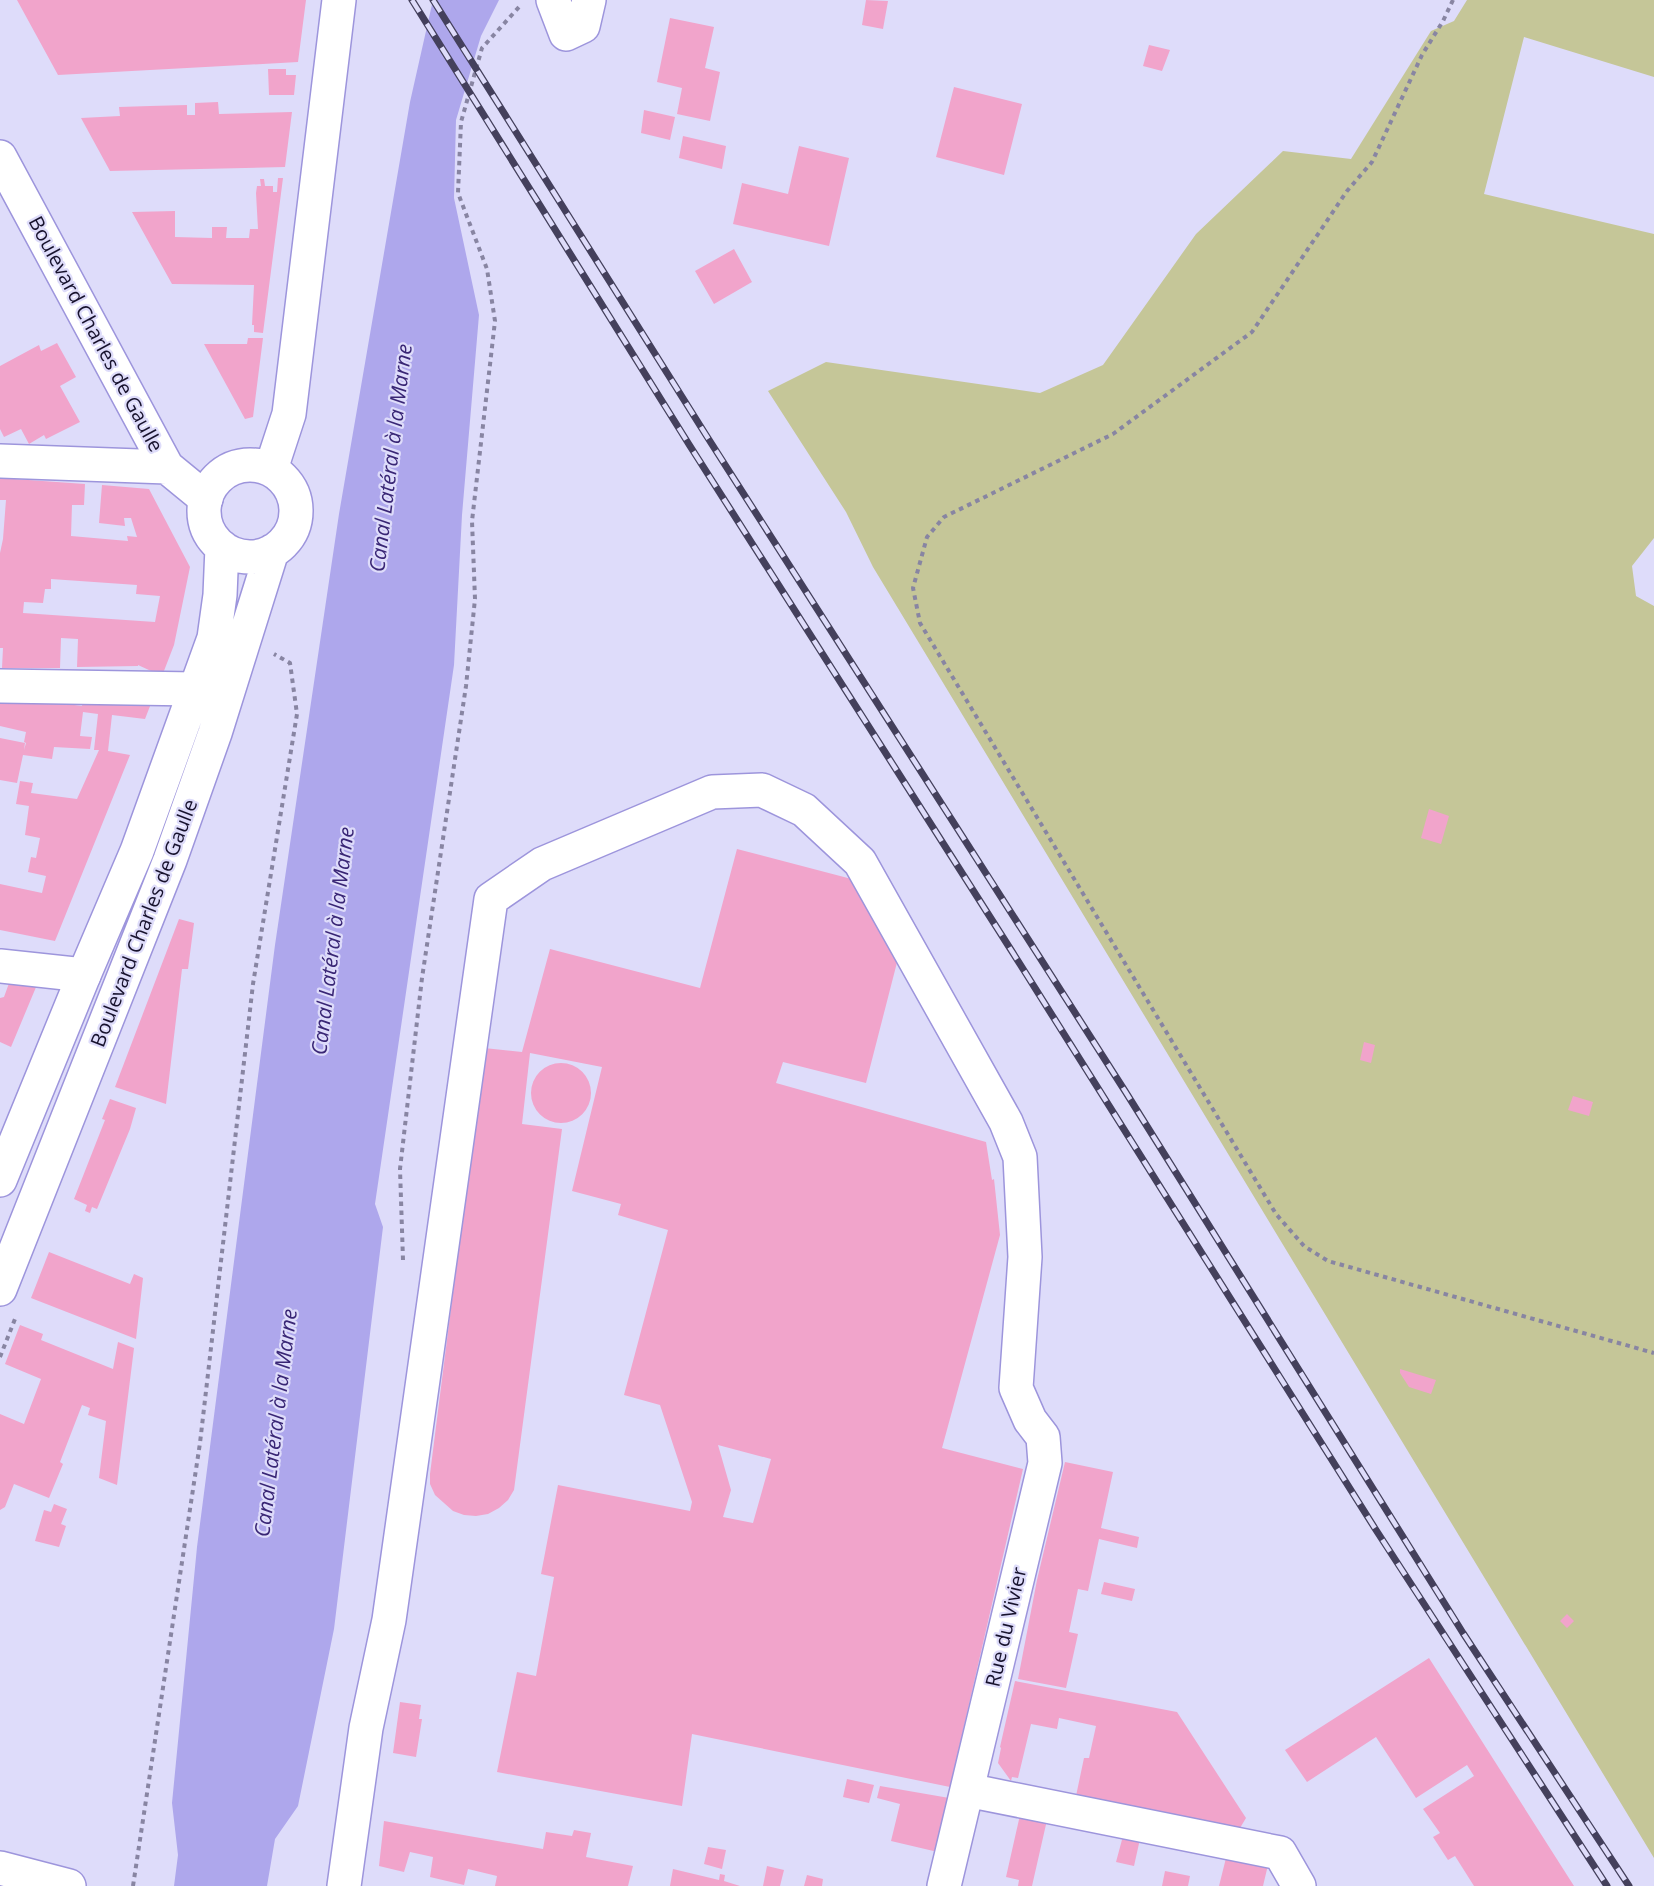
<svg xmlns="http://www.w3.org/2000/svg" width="1654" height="1886" font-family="'Open Sans',sans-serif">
	<rect width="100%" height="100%" fill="#dedcfa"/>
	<path fill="#c5c698" d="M1467,0h187v77l-130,-40 -40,157 170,40v304l-22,28 4,30 18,10v1252l-781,-1291 -27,-55 -78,-121 58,-29 214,31 63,-28 93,-131 87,-83 68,8 80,-128 23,-10z"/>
	<path fill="#aea7ec" d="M433,0h66l-18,36 -25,84 -2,78 25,117 -17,200 -8,150 -79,539 8,23 -49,402 -36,177 -23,33 -8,47h-93l4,-31 -6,-52 25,-256 78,-602 64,-431 71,-412z"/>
	<path fill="#f1a4cb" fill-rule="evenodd" d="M17,0h289l-8,62 -240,13z
		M866,0l22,1 -5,28 -21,-4z
		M670,18l44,9 -9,41 15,4 -10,49 -33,-7 5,-26 -25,-6z
		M1149,45l21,5 -8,21 -19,-5z
		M268,69h18v6h10l-2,20h-25z
		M954,87l68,17 -18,71 -68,-18z
		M218,102l1,12 73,-2 -7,55 -175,4 -29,-53 39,-2 -1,-9 31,-1 37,-1v10h8v-12z
		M644,110l31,7 -5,23 -29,-7z
		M683,136l43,10 -4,23 -43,-11z
		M799,146l50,12 -20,88 -96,-22 9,-41 46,11z
		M278,178h5l-20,155 -9,-1v-7h-2l2,-40 -82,-1 -40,-72 43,-1v26l37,1v-11h15l-1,11h23l1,-9h8l-2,-36 1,-7h4l-1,-7h4l1,7h8v6h4z
		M734,249l18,33 -38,22 -19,-33z
		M248,338h15l-10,79 -8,2 -41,-75h43z
		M57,343l19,34 -16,9 20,36 -34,17 -2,-4 -15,9 -8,-15 -17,8 -4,-8v-63l39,-21 2,6z
		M0,478l85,6 -1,21h-12l-1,31 57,5 -1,-5 10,1 -6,-19h-7l1,8 -26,-3 3,-38 47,4 41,78 -16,78 -12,31 -24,-11v1l-61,1 1,-28 -17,-1 -1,30h-58l1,-20h-3v-95l3,-14 3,-39h-6zM51,579l86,6 -1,9 24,2 -5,26 -132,-9 1,-11 19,1 2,-14h6z
		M83,694l69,7 -7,18 -33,-4 -4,36 22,4 -75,186 -55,-11v-46l42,9 4,-17 -18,-4 3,-15 5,1 4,-20 -15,-3 4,-29 -13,-2 4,-23 13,2 -2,10 46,6 22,-49h-5l4,-36 -15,-2 -3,24 12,1 -2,12 -36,-2 -2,12 -29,-4 -6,28 -17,-3v-42l25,5 -1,7 2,-7 -2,-1 2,-10 -26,-6v-27l14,-2 68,9z
		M1429,809l20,7 -8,28 -20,-6z
		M737,849l126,33 39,61 -36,140 -83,-21 -7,21 210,59 6,38 2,-1 6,56 -58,213 81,21 -73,318 -258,-53 -10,72 -185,-34 20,-100 19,4 18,-99 -13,-3 17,-89 132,26 2,-9 -32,-97 -36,-10 44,-165 -50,-15 3,-11 -49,-13 30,-124 -72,-14 -8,71 40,5 -48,361 -6,10 -9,8 -11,6 -12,2 -12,-1 -11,-4 -18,-16 -5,-11v-10l54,-426 38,4 28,-103 150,39zM718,1445l53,14 -18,64 -30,-6 8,-27z
		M179,919l15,4 -6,46h-6l-16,135 -51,-17z
		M12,975l27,5 -28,67 -11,-5v-44l4,-1z
		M1364,1042l11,3 -4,18 -11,-3z
		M531 1093a30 30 0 1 1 60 0a30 30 0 1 1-60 0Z
		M1573,1096l20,6 -4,14 -21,-6z
		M110,1099l26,9 -6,21 -33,80 -5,-2 -2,6 -5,-2 2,-6 -13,-6 31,-79 -3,-1z
		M49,1252l81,32 4,-10 9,4 -7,61 -105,-41z
		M20,1325l23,9 -2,6 72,29 5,-27 16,6 -17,137 -18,-7 7,-57 -18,-6 2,-7 -8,-3 -22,57 3,2 -14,34 -35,-14 -9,23 -5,3v-96l24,10 17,-45 -36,-15z
		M1400,1369l36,11 -5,14 -22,-7 -9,-14z
		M1065,1462l48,10 -12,56 38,9 -2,11 -38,-9 -11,52 -10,-2 -9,43 9,2 -12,54 -48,-9 19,-99z
		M54,1504l13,5 -6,15 5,2 -7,21 -24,-6 9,-31 7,2z
		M1104,1582l31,7 -3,12 -31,-7z
		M1567,1614l7,7 -7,7 -7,-7z
		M1429,1658l145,228h-100l-19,-30 -7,4 -15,-23 7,-4 -17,-24 51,-33 -7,-11 -51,33 -40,-61 -69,45 -22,-32z
		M1015,1681l162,31 69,106 -6,10 -164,-32 8,-38h5l7,-32 -37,-8 -2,11 -26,-5 -13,54 -6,-1 -1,4 -13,-18 3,-15 -1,-1z
		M400,1702l21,3 -2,14h3l-6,38 -23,-4z
		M847,1779l27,6 -5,18 -26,-6z
		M880,1786l75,13 -13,54 -51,-12 9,-37 -23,-6z
		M1020,1815l27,5 -15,66h-14l1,-6 -13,-3z
		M384,1821l159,28 3,-17 26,4 2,-6 17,3 -5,24 47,9 -5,20h-133l2,-10 -29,-7 -4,16 -34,-8 3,-20 -23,-5 -6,20 -25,-6z
		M1123,1836l17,3 -6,27 -18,-4z
		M708,1847l18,3 -4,19 -18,-5z
		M1226,1858l42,7 -5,21h-44z
		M767,1866l17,4 -4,16h-17z
		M673,1869l46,11 1,-6 5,1 -1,6 16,5h-70z
		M1165,1871l25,5 -2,10h-26z
		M807,1875l16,4 -1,7h-18z"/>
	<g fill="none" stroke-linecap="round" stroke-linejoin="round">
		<defs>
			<path id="minor" d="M553,0l13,34 17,-8 6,-26
				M0,157l167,310 39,32
				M0,461l167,6
				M0,686l196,3
				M0,966l84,9
				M967,1790l313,63 19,33
				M0,1868l69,18
				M344,1886l22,-158 23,-108 102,-721 51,-35 170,-72 50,-2 42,20 56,52 146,260 14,35 5,100 -9,131 14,32 13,17 2,26 -101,423"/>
			<path id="major" d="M204 511a46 46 0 1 1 92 0a46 46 0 1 1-92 0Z
				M271,469l18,-55 50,-414
				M0,1180l84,-205 53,-124 77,-213 6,-43 2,-48
				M0,1289l170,-429 45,-127 57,-182"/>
		</defs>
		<use href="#minor" stroke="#9d95dc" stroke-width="36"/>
		<use href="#major" stroke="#9d95dc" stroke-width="36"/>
		<path stroke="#8885a2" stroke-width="4" stroke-dasharray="4.5 4.5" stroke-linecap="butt" d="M1453,0l-10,21 -21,34 -50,107 -25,29 -95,141 -139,102 -169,83 -17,20 -14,51 7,35 356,591 28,32 24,15 326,92
			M403,1260l-3,-91 22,-191 44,-292 9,-87 -3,-78 23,-200 -8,-52 -29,-76 3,-71 21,-74 37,-41
			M0,1357l15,-38
			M133,1886l67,-443 53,-459 44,-270 -7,-51 -16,-9"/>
		<use href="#minor" stroke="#fff" stroke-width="33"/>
		<use href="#major" stroke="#fff" stroke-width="33"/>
		<defs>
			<path id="rail" d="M412,0l278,446 323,507 363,577 231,356
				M433,0l273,435 419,656 338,542 166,253"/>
		</defs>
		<use href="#rail" stroke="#44405c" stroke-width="7"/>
		<use href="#rail" stroke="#dedcfa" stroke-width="4.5" stroke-dasharray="14" stroke-linecap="butt"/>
	</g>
	<g text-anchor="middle" stroke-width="4.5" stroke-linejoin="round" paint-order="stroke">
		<g font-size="20" fill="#17122d" stroke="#dedcfa">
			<text transform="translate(96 334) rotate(62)" y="7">Boulevard Charles de Gaulle</text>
			<text transform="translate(144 923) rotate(-69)" y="7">Boulevard Charles de Gaulle</text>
			<text transform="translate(1006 1627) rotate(-77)" y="7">Rue du Vivier</text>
		</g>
		<g font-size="21" font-style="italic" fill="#392675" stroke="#dedcfa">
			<text transform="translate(391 458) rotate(-83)" y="7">Canal Latéral à la Marne</text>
			<text transform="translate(333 941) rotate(-83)" y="7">Canal Latéral à la Marne</text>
			<text transform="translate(276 1423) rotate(-83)" y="7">Canal Latéral à la Marne</text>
		</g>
	</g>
</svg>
